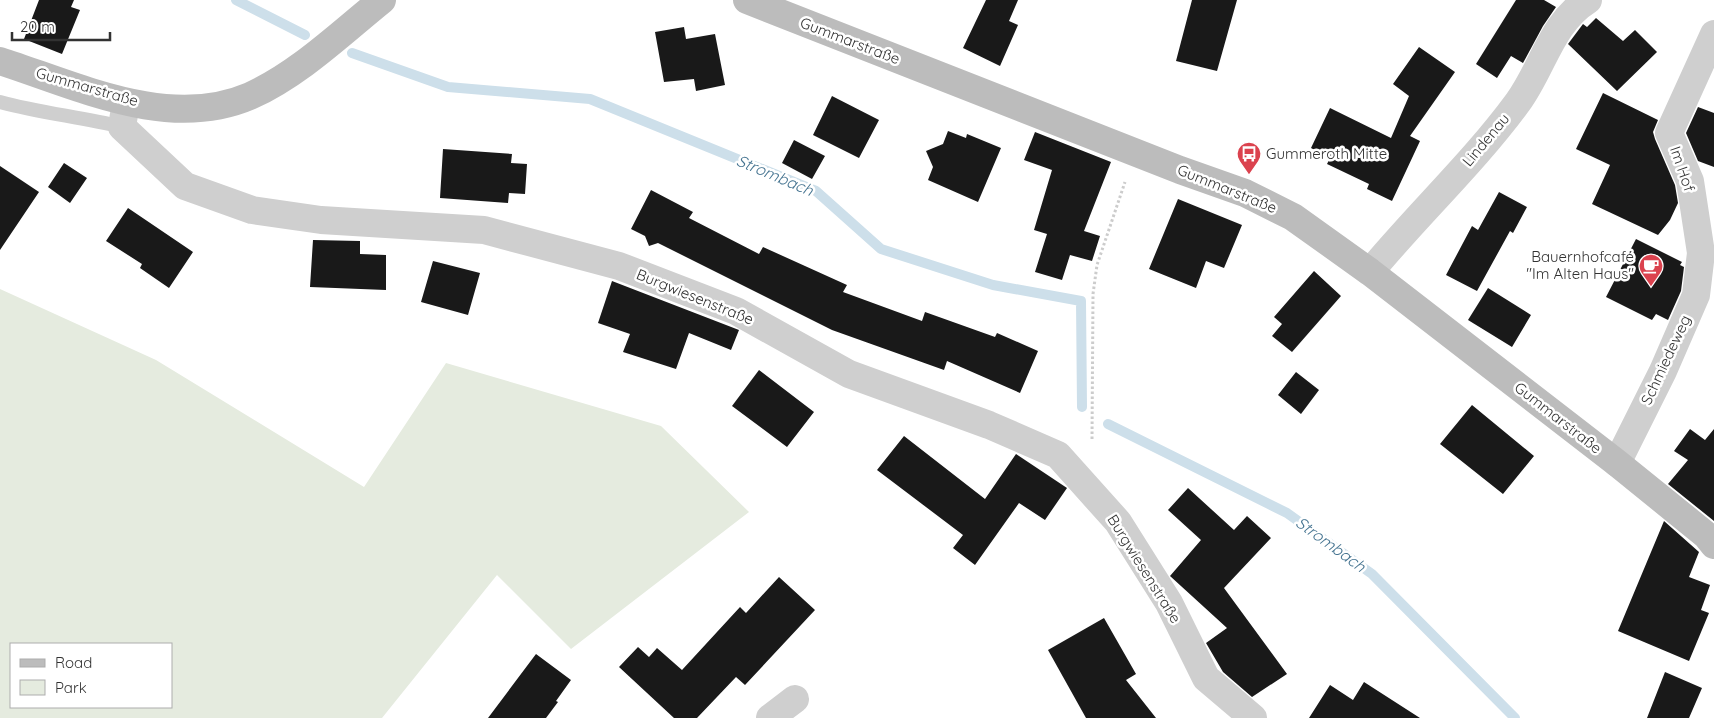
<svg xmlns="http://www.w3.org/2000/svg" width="1714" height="718" font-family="Quicksand,sans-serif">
	<rect width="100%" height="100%" fill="#fff"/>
	<path fill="#e5ebdf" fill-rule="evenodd" d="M0,289l156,71 208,127 82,-124 215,63 88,86 -178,137 -74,-74 -115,143h-382zM11,644h160v63h-160z"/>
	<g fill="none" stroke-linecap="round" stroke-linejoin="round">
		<path stroke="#cddfea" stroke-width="10" d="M236,0l69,35
			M352,53l96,34 142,12 226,92 65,58 112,36 88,16 1,106
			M1108,424l179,89 85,61 143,144"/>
	</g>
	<path fill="#191919" d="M39,0h35l-3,7 9,3 -18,44 -38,-15z
		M986,0h32l-9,21 9,4 -18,41 -37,-18z
		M1192,0h45l-20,71 -41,-10z
		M1516,0h28l12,7 -13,19 -20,37 -12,-7 -14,22 -21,-14z
		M1596,18l27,23 12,-11 22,22 -40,39 -49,-47 15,-20 4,3z
		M684,27l2,12 29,-5 10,51 -29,6 -2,-12 -30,3 -9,-50z
		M1419,47l36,25 -45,64 10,5 -28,60 -25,-12 2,-5 -42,-20 3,-6 -19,-10 19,-40 61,30 18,-42 -16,-12z
		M1603,93l55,27 -5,12 2,7 20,46 3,18 -8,17 -12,15 -66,-31 18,-39 -34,-16z
		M832,96l47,24 -20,38 -46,-23z
		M1698,107l16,6v54l-16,-6 -12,-28z
		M948,131l18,7 1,-4 34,14 -23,54 -50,-22 5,-13 -7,-16 17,-7z
		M1035,132l76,30 -27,69 16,5 -8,25 -22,-6 -8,25 -27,-8 12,-38 -13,-4 18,-60 -28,-10z
		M794,140l31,16 -13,23 -30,-16z
		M443,149l69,5 -1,9 16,1 -2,30 -16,-1 -1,10 -68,-5z
		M64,163l23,15 -17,25 -22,-16z
		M0,166l39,26 -39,58z
		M651,190l42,22 -4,6 70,36 4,-7 84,38 -4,7 79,29 3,-9 70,25 2,-4 41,18 -18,42 -73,-32 -3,9 -112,-40 -174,-87 -9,3 -4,-10 -14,-7z
		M1499,192l28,15 -14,26 -3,-2 -33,60 -31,-16 26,-49 6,4z
		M1178,199l64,26 -18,43 -18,-7 -10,27 -47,-19z
		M128,208l65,44 -24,36 -29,-20 2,-4 -36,-23z
		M1636,239l46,23 -2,3 4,2 -3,24 -13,29 -12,-6 -4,6 -46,-23z
		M313,240l47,1v13l26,1v35l-76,-3z
		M433,261l47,12 -12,42 -47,-13z
		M1314,271l27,25 -49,56 -20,-16 10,-12 -8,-7z
		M612,281l127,49 -8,20 -42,-17 -13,36 -53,-17 7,-18 -32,-11z
		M1488,288l43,27 -19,32 -44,-27z
		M759,370l55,42 -27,35 -55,-41z
		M1296,372l23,18 -18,24 -23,-19z
		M1472,405l62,51 -31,38 -63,-50z
		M1690,429l15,11 9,-11v92l-46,-37 20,-24 -14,-9z
		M904,436l81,63 31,-45 51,34 -22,32 -26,-17 -44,62 -22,-17 10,-13 -86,-65z
		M1188,488l46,42 13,-14 24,22 -47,50 63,86 -35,23 -29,-25 -17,-29 21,-15 -57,-52 31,-36 -33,-30z
		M1664,521l35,31 -10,25 21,8 -9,25 8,3 -20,48 -71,-30z
		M779,577l36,33 -70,75 -9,-8 -39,41h-23l-55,-51 19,-20 11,10 8,-9 25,22 58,-63 6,6z
		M1104,618l32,56 -10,6 30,38h-70l-38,-68z
		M536,654l35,26 -15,21 2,1 -12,16h-58z
		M1665,672l37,16 -13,30h-42z
		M1364,682l56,36h-111l21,-33 23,15z"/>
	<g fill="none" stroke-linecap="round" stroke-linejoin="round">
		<path stroke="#ccc" stroke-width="3" stroke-dasharray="2.5 2.5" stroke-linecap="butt" d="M1092,439l1,-145 4,-29 28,-83"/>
		<path stroke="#cfcfcf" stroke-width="14" d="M0,102c40,11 82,15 122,25"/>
		<path stroke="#cfcfcf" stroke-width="28" d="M126,102l-4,25 63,59 67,24 69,10 163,10 135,36 117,45 113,63 140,51 69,30 60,67 51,81 37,75 47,40
			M1370,272c48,-58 104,-110 148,-170 25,-34 33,-79 70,-102
			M1617,463l46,-92 33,-76 5,-42 -11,-72 -21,-48 45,-99
			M770,718l25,-19"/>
		<path stroke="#bcbcbc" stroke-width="28" d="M747,0l433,170 65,23 48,24 77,55 247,191 89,72 8,10
			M0,61c78,25 169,70 250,35 49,-22 91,-63 132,-96"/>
	</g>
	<defs>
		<symbol id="bus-pin" viewBox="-11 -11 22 30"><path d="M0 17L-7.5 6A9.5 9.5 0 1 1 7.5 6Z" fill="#db424e" stroke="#fff"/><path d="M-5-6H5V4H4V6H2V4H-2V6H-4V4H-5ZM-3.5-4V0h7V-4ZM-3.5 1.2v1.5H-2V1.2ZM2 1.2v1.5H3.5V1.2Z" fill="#fff"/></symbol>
		<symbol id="cafe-pin" viewBox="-11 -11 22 30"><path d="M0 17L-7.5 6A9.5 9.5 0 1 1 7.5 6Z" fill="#db424e" stroke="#fff"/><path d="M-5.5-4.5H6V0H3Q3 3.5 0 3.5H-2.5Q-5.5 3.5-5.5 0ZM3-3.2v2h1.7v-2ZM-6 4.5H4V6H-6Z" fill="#fff"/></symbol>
	</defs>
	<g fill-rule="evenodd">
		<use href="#bus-pin" x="1235" y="140" width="28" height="38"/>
		<use href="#cafe-pin" x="1637" y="252" width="28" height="38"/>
	</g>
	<g text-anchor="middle" stroke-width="5" stroke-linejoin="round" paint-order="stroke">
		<g font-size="15" fill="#323232" stroke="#fff">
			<text transform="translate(850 41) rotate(21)" y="5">Gummarstraße</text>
			<text transform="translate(87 87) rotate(16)" y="5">Gummarstraße</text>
			<text transform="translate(1486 140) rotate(-50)" y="5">Lindenau</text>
			<text transform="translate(1682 169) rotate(71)" y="5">Im Hof</text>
			<text transform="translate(1227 189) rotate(22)" y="5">Gummarstraße</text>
			<text transform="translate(695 297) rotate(22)" y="5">Burgwiesenstraße</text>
			<text transform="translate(1666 360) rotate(-65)" y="5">Schmiedeweg</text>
			<text transform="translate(1558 418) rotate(38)" y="5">Gummarstraße</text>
			<text transform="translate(1144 569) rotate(58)" y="5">Burgwiesenstraße</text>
		</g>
		<g font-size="15" fill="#323232" stroke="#fff" text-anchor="start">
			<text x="1266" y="159">Gummeroth Mitte</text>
			<text x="1634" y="262" text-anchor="end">Bauernhofcafé<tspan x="1634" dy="17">"Im Alten Haus"</tspan></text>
		</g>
		<g font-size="16" font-style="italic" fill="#447390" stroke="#fff">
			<text transform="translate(775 175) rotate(23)" y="6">Strombach</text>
			<text transform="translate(1331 544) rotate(36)" y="6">Strombach</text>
		</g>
	</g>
	<rect x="10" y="643" width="162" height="65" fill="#ffffff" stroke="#adadad"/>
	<rect x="20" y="659" width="25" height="8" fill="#bcbcbc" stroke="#adadad"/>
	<text x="55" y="668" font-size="15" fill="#323232">Road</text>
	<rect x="20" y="680" width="25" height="15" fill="#e5ebdf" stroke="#adadad"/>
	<text x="55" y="693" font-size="15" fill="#323232">Park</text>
	<path d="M12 32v8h98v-8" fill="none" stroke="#323232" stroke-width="2.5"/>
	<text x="20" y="32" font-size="15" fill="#323232" stroke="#ffffff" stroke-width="4" paint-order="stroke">20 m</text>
</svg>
